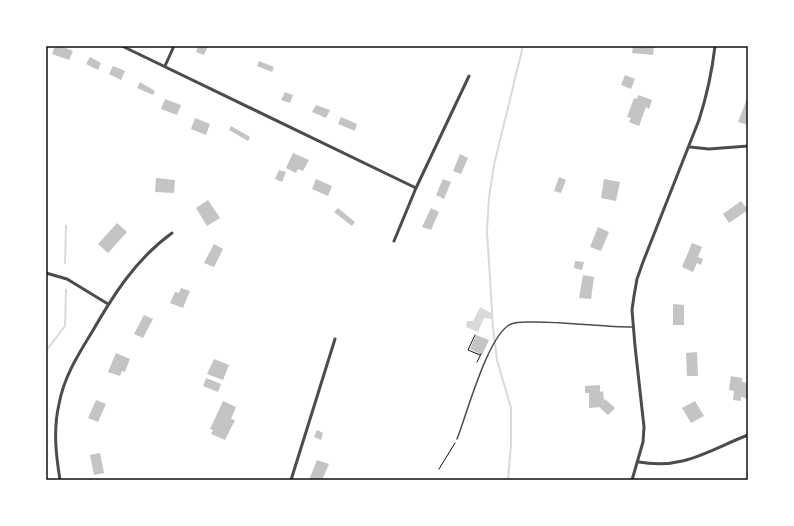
<svg xmlns="http://www.w3.org/2000/svg" width="794" height="526" font-family="Manrope,sans-serif">
	<rect width="100%" height="100%" fill="#fff"/>
	<path fill="#d9d9d9" d="M480,307l13,7v5l-9,-1 -6,14 -12,-5 1,-6h6z"/>
	<g fill="none" stroke-linecap="round" stroke-linejoin="round">
		<path stroke="#d9d9d9" stroke-width="2" d="M65,263l1,-37
			M46,351l19,-25 1,-36
			M508,480l3,-36v-36l-14,-48 -4,-33 -6,-96 2,-33 5,-33 29,-119"/>
	</g>
	<path fill="#c4c4c4" d="M55,46h6l12,5 -4,9 -17,-6z
		M198,46h10l-4,9 -8,-3z
		M633,46h21l-1,9 -21,-2z
		M90,57l11,6 -3,7 -12,-6z
		M259,61l15,6 -2,5 -15,-6z
		M113,66l12,5 -4,9 -12,-6z
		M625,75l10,4 -4,10 -10,-4z
		M140,82l15,9 -2,4 -16,-7z
		M285,92l8,3 -3,8 -9,-3z
		M638,95l14,5 -3,9 -3,-2 -7,19 -10,-4 2,-4 -4,-1 7,-19 3,1z
		M748,96v29l-10,-3z
		M165,99l16,6 -4,10 -16,-6z
		M316,105l14,5 -4,8 -14,-6z
		M341,117l16,7 -2,7 -17,-7z
		M195,118l15,6 -4,11 -15,-6z
		M231,126l19,11 -2,4 -19,-11z
		M293,153l16,7 -6,11 -5,-2 -2,4 -10,-5z
		M460,154l8,4 -7,16 -8,-3z
		M279,170l7,2 -4,10 -7,-3z
		M559,177l7,3 -5,13 -7,-2z
		M156,178l19,2 -1,13 -19,-1z
		M316,179l16,7 -4,10 -16,-7z
		M443,179l8,3 -7,17 -8,-4z
		M604,179l16,3 -4,19 -15,-3z
		M208,200l12,18 -13,8 -11,-18z
		M741,201l7,9 -19,13 -6,-9z
		M338,208l17,14 -3,4 -18,-14z
		M431,208l8,4 -8,18 -9,-3z
		M117,223l10,9 -19,21 -10,-9z
		M598,227l11,5 -8,19 -11,-4z
		M692,243l10,4 -4,10 5,2 -2,6 -4,-2 -4,9 -11,-5z
		M214,244l9,5 -9,18 -10,-4z
		M575,261l9,1 -2,8 -8,-2z
		M583,275l11,2 -3,22 -12,-1z
		M181,288l9,3 -7,17 -13,-5 5,-11 4,1z
		M673,304l11,1v20h-11z
		M144,315l9,4 -10,19 -9,-4z
		M476,335l13,5 -7,15 -12,-6z
		M697,352l1,24h-11l-1,-23z
		M116,353l14,6 -5,13 -3,-1 -2,5 -12,-4z
		M214,359l15,6 -6,15 -16,-6z
		M731,376l11,2v4l6,1v16l-7,-2v4l-8,-1 1,-9 -5,-1z
		M206,378l15,6 -3,8 -15,-6z
		M600,385v7l3,-1 1,10 1,-2 10,9 -7,7 -9,-8 -10,1v-15h-4v-7z
		M96,400l10,4 -8,18 -10,-4z
		M223,401l13,6 -5,12 4,1 -10,20 -14,-6 2,-4 -3,-1z
		M695,401l9,15 -13,7 -9,-15z
		M317,430l6,3 -2,7 -7,-3z
		M100,453l4,20 -10,2 -4,-20z
		M317,460l12,4 -7,16h-13z"/>
	<g fill="none" stroke-linecap="round" stroke-linejoin="round">
		<path stroke="#111" stroke-width="1" d="M475,335l-7,15 12,5
			M477,362l4,-8
			M439,469l16,-26"/>
		<path stroke="#4c4c4c" stroke-width="1.5" d="M457,439c10,-25 31,-105 54,-115 6,-3 18,-2 24,-2 33,0 66,5 99,5"/>
		<path stroke="#4c4c4c" stroke-width="3" d="M122,46l294,142
			M165,66l9,-20
			M690,147l19,2 39,-3
			M394,241l22,-53 53,-112
			M46,273l21,6 41,25
			M639,462c44,8 70,-12 109,-27
			M60,480c-4,-25 -7,-50 -1,-76 5,-27 19,-49 33,-72 22,-38 44,-73 80,-99
			M291,480l44,-141
			M632,480l11,-38 1,-15 -9,-81 -3,-36 2,-14 3,-17 6,-17 56,-142c8,-25 13,-48 16,-74"/>
	</g>
	<rect width="794" height="526" fill="none" stroke="#ffffff" stroke-width="94"/>
	<rect x="47" y="47" width="700" height="432" fill="none" stroke="#111" stroke-width="1.5"/>
</svg>
